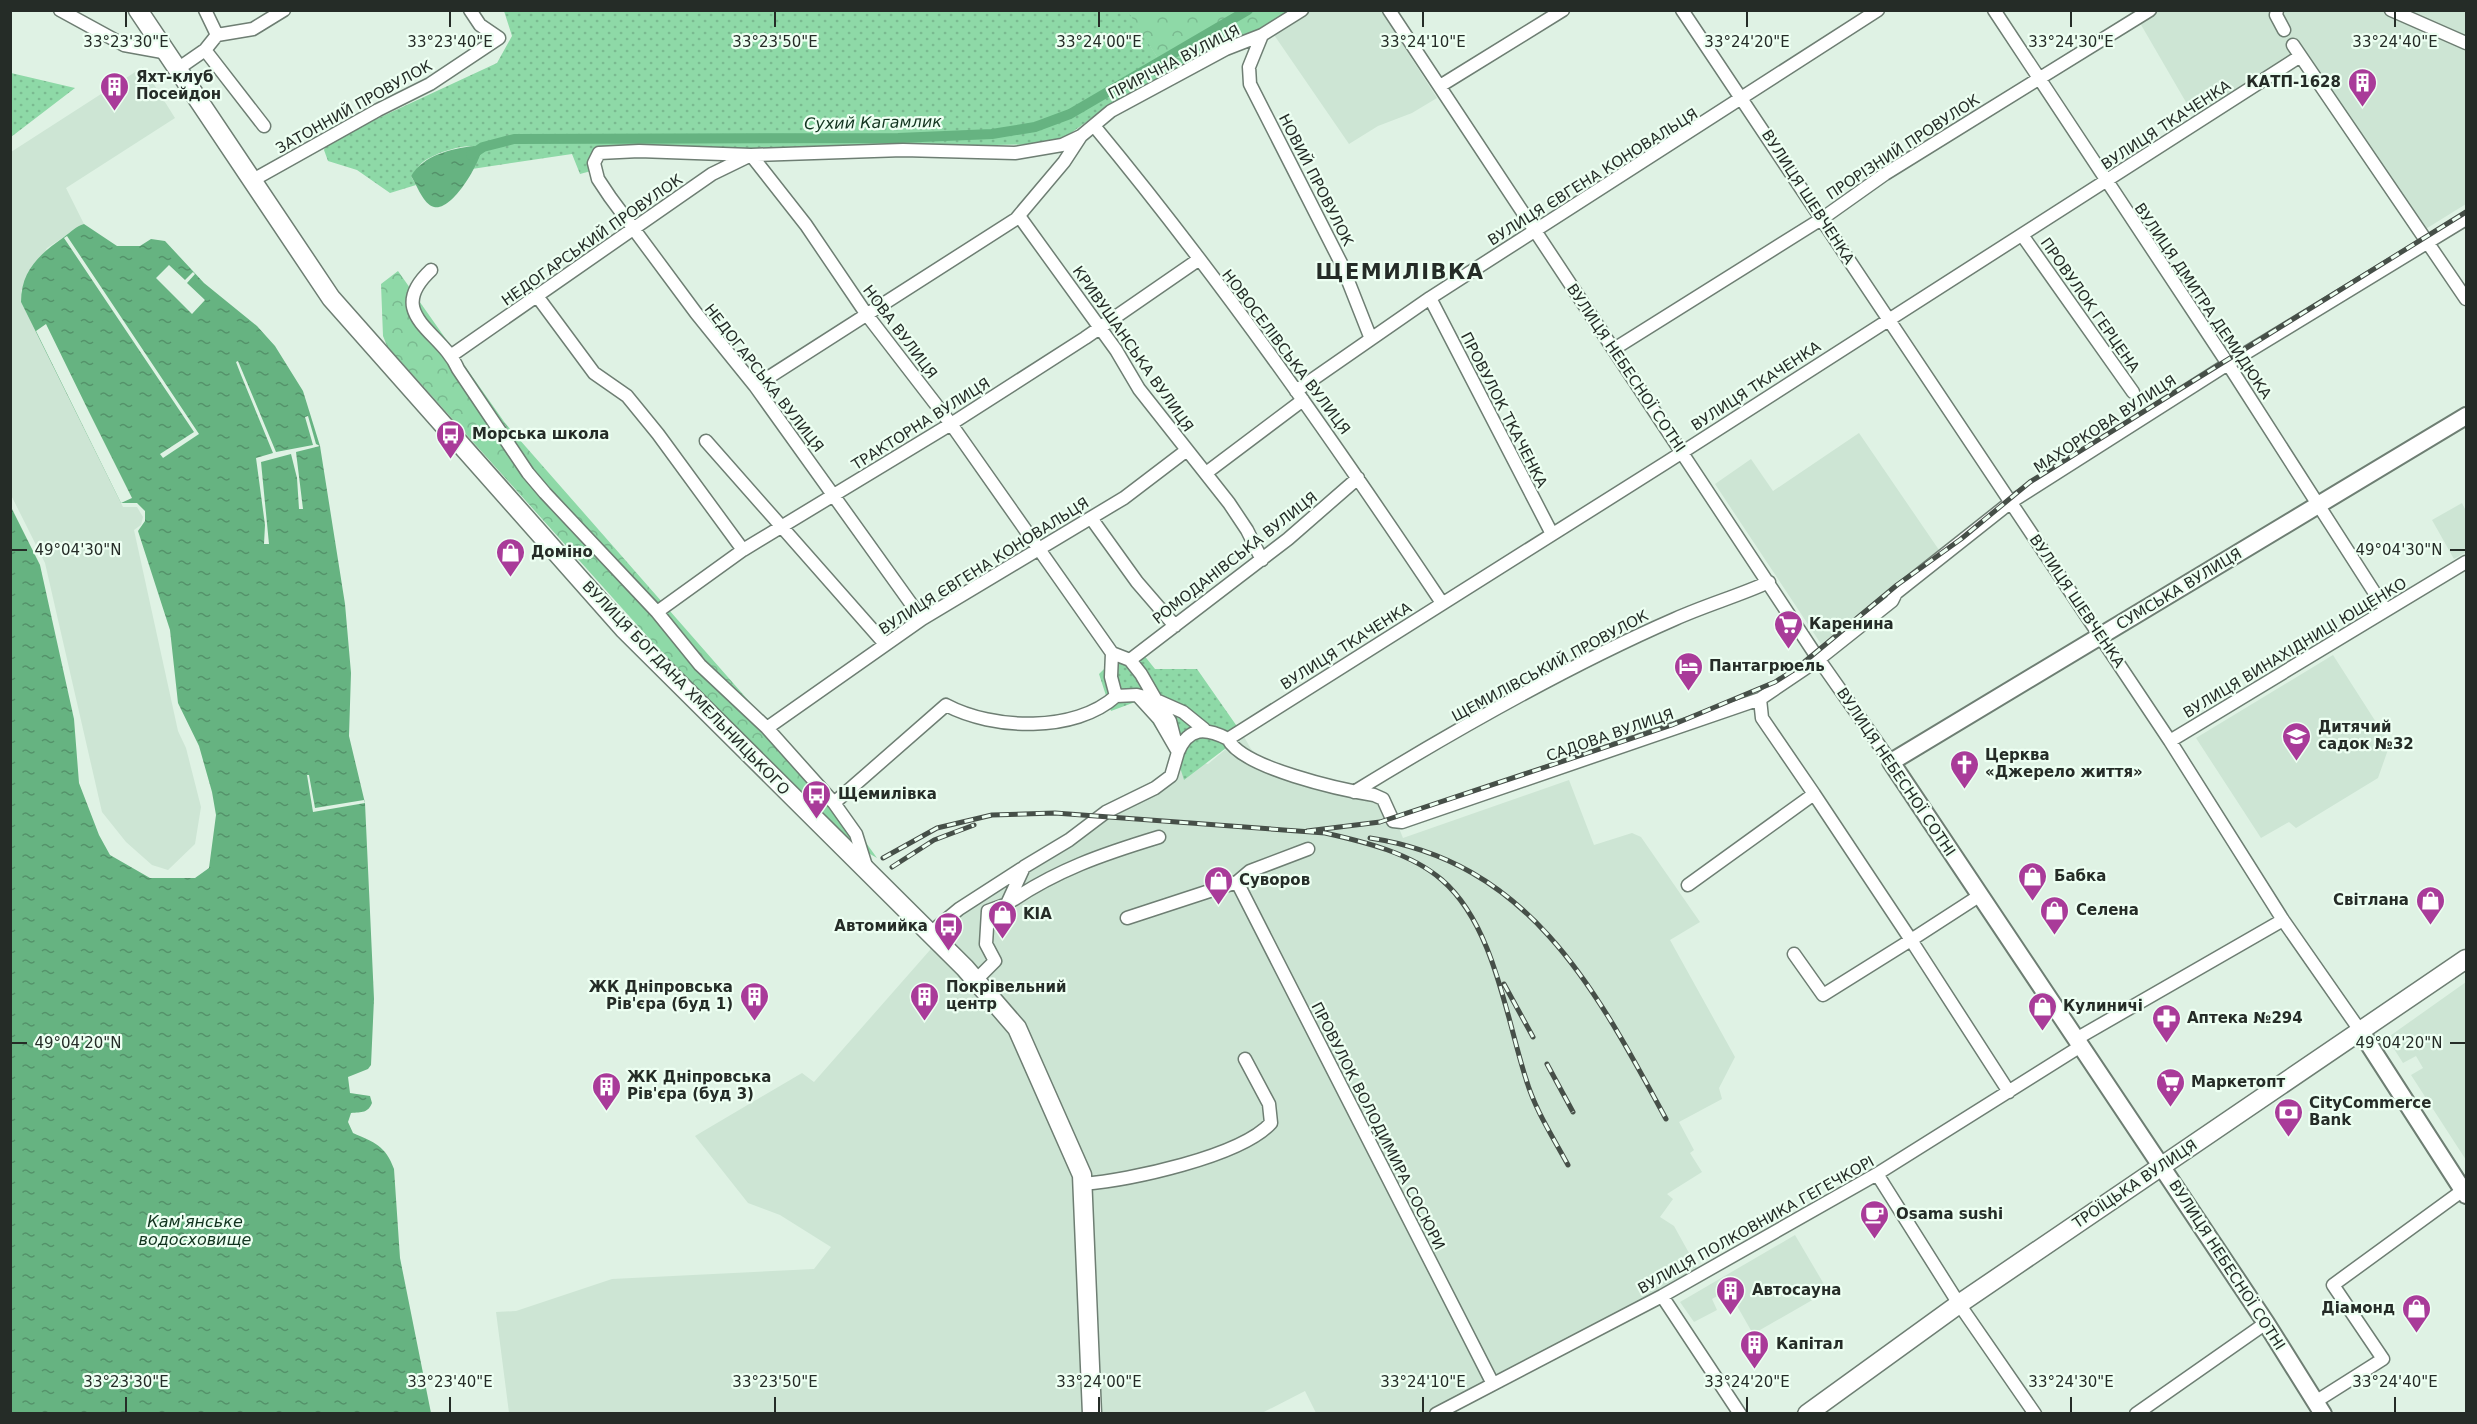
<svg xmlns="http://www.w3.org/2000/svg" width="2477" height="1424" font-family="'DejaVu Sans',sans-serif">
	<defs>
		<pattern id="grass-dots" width="8" height="8" patternUnits="userSpaceOnUse" patternTransform="scale(1.5)"><rect width="8" height="8" fill="#8ed9a7"/><path d="M2 2h.1M6 6h.1" fill="none" stroke="#7aba90" stroke-width="1.8" stroke-linecap="round"/></pattern>
		<pattern id="forest-crowns" width="20" height="18" patternUnits="userSpaceOnUse" patternTransform="scale(1.5)"><rect width="20" height="18" fill="#8ed9a7"/><path d="M2 6a3 3 0 1 1 6 0M12 15a3 3 0 1 1 6 0" fill="none" stroke="#7aba90"/></pattern>
		<pattern id="water-ripples" width="26" height="14" patternUnits="userSpaceOnUse" patternTransform="scale(1.5)"><rect width="26" height="14" fill="#66b381"/><path d="M2 4q2-2 4 0t4 0M15 11q2-2 4 0t4 0" fill="none" stroke="#54926a"/></pattern>
	</defs>
	<rect width="100%" height="100%" fill="#dff2e4"/>
	<path fill="#cde5d4" d="M2159,10l307,1v193l-42,26 -125,-180 -105,66 -54,-93z
		M1294,11h87l56,87 -25,15 -34,13 -29,18 -81,-118z
		M143,67l32,51 -109,70 18,36 -37,24 -26,43v11l102,205h14l6,10 -2,8 -7,5 44,201 8,17 15,59 -6,37 -27,26 -16,-5 -26,-23 -24,-30 -57,-249 -34,-68v-343z
		M1859,433l80,117 -118,94 -106,-160 36,-25 22,32z
		M2462,503l4,8v41l-12,7 -22,-39z
		M2333,655l57,89 -12,34 -82,50 -7,-6 -28,16 -65,-100z
		M1243,735l8,14 15,13 87,27 28,2 6,8 16,39 166,-58 25,65 38,-12 9,4 59,85 -30,18 65,117 -16,31 3,11 -43,23 15,28 -4,3 12,19 -35,22 6,5 -13,18 14,9 30,54 -250,133h-138l-11,-22 -45,23 -751,-1 -13,-101 20,-1 96,-32 202,-10 17,-22 -51,-32 -32,-12 -53,-67 107,-63 12,9 116,-132 5,-30 215,-135 20,-16 4,-12 34,7z
		M2466,982v178l-55,-85 12,-7 -7,-12 -13,7 -16,-25z
		M1795,1235l33,56 -75,43 -25,-44 -16,9 5,11 -23,12 -14,-20z"/>
	<path fill="url(#grass-dots)" d="M504,11h628l-2,2 37,60 -63,36 -37,27 -21,8 -232,5h-218l-5,22 -11,3 -8,-20 -100,15 10,-21c-14,-6 -46,4 -59,14 -4,3 -8,10 -12,14l5,9 -26,8 -33,-23 -29,-9 -4,-11 3,-8 170,-79 15,-27z
		M11,73l64,15 -64,49z
		M1139,649l16,20h42l46,66 -59,45 -5,-16 -41,-63 -27,10 -12,-37 9,-9z"/>
	<path fill="url(#forest-crowns)" d="M1132,10l162,1 -26,15 -32,12 -69,35 -38,-60z
		M398,271l107,152 329,375 43,60 -31,-18 -182,-185 -277,-309 -4,-10 -2,-52z"/>
	<path fill="url(#water-ripples)" d="M474,146l8,1c-1,15 -30,65 -48,60 -11,-3 -17,-22 -23,-31 13,-21 39,-27 63,-30z
		M84,224l33,22h23l11,-7 14,2 39,42 53,43 18,20 28,45 17,55 25,158 6,69 -2,63 16,67 9,196 -3,66 -3,4 -20,8 2,16 20,3 2,7c-4,10 -10,9 -21,10l-3,9 5,11c21,9 33,13 41,36l6,89 31,155h-420l-1,-908 30,60 34,154 5,64 20,52 11,20 40,23h45l14,-10 7,-53 -4,-23 -13,-46 -21,-43 -8,-73 -32,-99 7,-10v-10l-8,-8h-16l-100,-201c0,-32 19,-48 43,-65 7,-5 12,-11 20,-13z"/>
	<path fill="#dff2e4" d="M67,236l132,198 -36,24 -3,-4 34,-22 -130,-194z
		M169,265l16,15 8,-8 2,2 -8,9 18,17 -13,14 -36,-36z
		M46,324l43,88 43,86 -11,5 -85,-172z
		M238,361l38,91 37,-7 -8,-28 3,-1 8,28 4,2 -24,6 7,57h-4l-2,-31 -6,-24 -30,8 8,82h-5l1,-19 -9,-67 17,-5 -32,-78 -5,-13z
		M307,775h2l6,33 49,-8 1,3 -52,9z"/>
	<g fill="none" stroke-linecap="round" stroke-linejoin="round">
		<path stroke="#66b381" stroke-width="10" d="M471,155l12,-8 31,-8 384,-1 94,-4 43,-7 35,-13 178,-104"/>
		<defs>
			<path id="minor" d="M60,10l64,35 44,8
				M205,10l12,25 -12,15 59,76
				M1389,10l426,644 76,108
				M1682,10l488,731 113,179 76,109
				M1994,10l234,354 157,245
				M2277,10l-1,5 8,15
				M2391,10l75,33
				M217,35l36,-6 31,-19
				M1262,35l-13,32 1,17 91,179 30,76
				M2293,45l173,254
				M179,68l26,-18
				M1440,86l123,-76
				M1095,127c125,151 238,313 347,476
				M253,180l125,-70 52,-26 69,-46 -19,-13 -10,-15
				M1019,216l97,134 23,39 90,114 18,27 15,30
				M2022,235l111,157
				M431,270c-48,45 11,61 27,99l70,104 17,20 112,119 43,53 67,63 67,75 22,31 10,32
				M537,296l57,77 33,23 31,38 85,116
				M1430,298l122,236
				M1614,349l209,-131 62,-44 265,-164
				M452,355l260,-181 39,-19 152,-5 112,3 47,-8 19,-9
				M755,386l261,-167 48,-57 17,-26 30,-25 115,-62 36,-14 40,-25
				M1296,391l134,-93 448,-288
				M706,441l179,203
				M1206,473l97,-73
				M1091,518l46,64 38,44
				M657,612l86,-62 208,-126 134,-86 113,-78
				M922,619l-167,-233 -59,-73 -86,-116 -12,-18 -4,-16 5,-10 40,-2 112,4 55,70 61,90 84,109 161,229 -1,24 5,19 21,-1 19,5 14,21 8,31c11,-26 28,-24 50,-13
				M1112,653l18,7 11,14 15,26 27,12 21,17
				M1130,660l158,-121 70,-61
				M1760,699l2,19 52,76
				M767,728l155,-109 202,-121 63,-48
				M1228,739c14,29 114,51 146,56l9,4 10,22 9,1 358,-123 59,-40 73,-58 4,-8 115,-91 217,-138 238,-145
				M1228,739l439,-277 632,-405
				M2170,741l296,-179
				M1354,792c101,-62 213,-126 321,-173 31,-14 63,-23 94,-37
				M834,803l112,-98c47,25 129,28 170,-9
				M1237,882l256,502
				M1688,885l126,-91 97,146 68,-44
				M1007,904c49,-34 96,-50 152,-67
				M1127,918l110,-36 13,-11 58,-22
				M930,933l29,-24 62,-40
				M1794,954l29,41 88,-55 98,152
				M976,980l19,-19 -9,-17 2,-33 19,-7 17,-37 45,-27 37,-28 49,-24 16,-12 7,-24 -19,-33 -21,-23
				M2076,1039l207,-119
				M1877,1174l82,130 76,110
				M1083,1184c46,-4 157,-27 188,-61l-2,-19 -24,-45
				M1662,1296l78,118
				M2315,1402l68,-43 -50,-74 133,-97
				M1436,1414l226,-118 215,-122 204,-128
				M2136,1414l130,-91"/>
			<path id="tertiary" d="M2359,1029l107,166
				M2323,1414l-57,-91 -375,-561 575,-346"/>
			<path id="secondary" d="M138,10l193,288 293,331 341,339 52,60 65,147 10,239
				M1807,1414l152,-110 507,-345"/>
		</defs>
		<use href="#minor" stroke="#6e7e73" stroke-width="15"/>
		<use href="#tertiary" stroke="#6e7e73" stroke-width="20"/>
		<use href="#secondary" stroke="#6e7e73" stroke-width="21"/>
		<use href="#minor" stroke="#fff" stroke-width="12"/>
		<use href="#tertiary" stroke="#fff" stroke-width="16"/>
		<use href="#secondary" stroke="#fff" stroke-width="18"/>
		<defs>
			<path id="rail" d="M1307,831l73,-9 292,-97 103,-43 22,-14 100,-83 64,-46 69,-57 436,-270
				M1370,838c160,24 226,152 296,281
				M883,858l54,-30 55,-13 63,-2 270,20c40,9 86,20 117,47 52,45 64,137 84,199 9,31 27,58 42,86
				M892,867l42,-27 40,-15
				M1504,984l29,53
				M1547,1064l26,48"/>
		</defs>
		<use href="#rail" stroke="#464f48" stroke-width="5"/>
		<use href="#rail" stroke="#edfff2" stroke-width="3" stroke-dasharray="9" stroke-linecap="butt"/>
	</g>
	<path fill="none" stroke="#252c27" stroke-width="2" d="M126,12v15M450,12v15M775,12v15M1099,12v15M1423,12v15M1747,12v15M2071,12v15M2395,12v15M12,550h15M2450,550h15M12,1043h15M2450,1043h15M126,1397v15M450,1397v15M775,1397v15M1099,1397v15M1423,1397v15M1747,1397v15M2071,1397v15M2395,1397v15"/>
	<defs>
		<symbol id="building-pin" viewBox="-11 -11 22 30"><path d="M0 17L-7.5 6A9.5 9.5 0 1 1 7.5 6Z" fill="#a93b99" stroke="#edfff2"/><path d="M-4-6H4V6H1V3H-1V6H-4ZM-2.5-4.3h1.7v1.8h-1.7ZM.8-4.3h1.7v1.8H.8ZM-2.5-1h1.7V.8h-1.7ZM.8-1h1.7V.8H.8Z" fill="#fff"/></symbol>
		<symbol id="bus-pin" viewBox="-11 -11 22 30"><path d="M0 17L-7.5 6A9.5 9.5 0 1 1 7.5 6Z" fill="#a93b99" stroke="#edfff2"/><path d="M-5-6H5V4H4V6H2V4H-2V6H-4V4H-5ZM-3.5-4V0h7V-4ZM-3.5 1.2v1.5H-2V1.2ZM2 1.2v1.5H3.5V1.2Z" fill="#fff"/></symbol>
		<symbol id="shop-pin" viewBox="-11 -11 22 30"><path d="M0 17L-7.5 6A9.5 9.5 0 1 1 7.5 6Z" fill="#a93b99" stroke="#edfff2"/><path d="M-5-2.5h2.3a2.7 3.5 0 0 1 5.4 0H5L5.5 6h-11ZM-1.5-2.5h3a1.5 2.3 0 0 0-3 0Z" fill="#fff"/></symbol>
		<symbol id="supermarket-pin" viewBox="-11 -11 22 30"><path d="M0 17L-7.5 6A9.5 9.5 0 1 1 7.5 6Z" fill="#a93b99" stroke="#edfff2"/><path d="M-6-5.5h2.5l.6 2H6L4.5 2H-2.5L-4.4-4H-6ZM-1.5 3.2a1.3 1.3 0 1 0 .1 0ZM3 3.2a1.3 1.3 0 1 0 .1 0Z" fill="#fff"/></symbol>
		<symbol id="hotel-pin" viewBox="-11 -11 22 30"><path d="M0 17L-7.5 6A9.5 9.5 0 1 1 7.5 6Z" fill="#a93b99" stroke="#edfff2"/><path d="M-6-4.5h1.5V1H6V5H4.5V3h-9V5H-6ZM-4 0a1.8 1.8 0 1 1 3.6 0ZM.5 0V-2.5h3Q6-2.5 6 0Z" fill="#fff"/></symbol>
		<symbol id="school-pin" viewBox="-11 -11 22 30"><path d="M0 17L-7.5 6A9.5 9.5 0 1 1 7.5 6Z" fill="#a93b99" stroke="#edfff2"/><path d="M0-5L7-2L0 1L-7-2ZM-4 1L0 2.5L4 1V4Q0 6-4 4Z" fill="#fff"/></symbol>
		<symbol id="church-pin" viewBox="-11 -11 22 30"><path d="M0 17L-7.5 6A9.5 9.5 0 1 1 7.5 6Z" fill="#a93b99" stroke="#edfff2"/><path d="M-1.2-6h2.4v3.5h3.3v2.4h-3.3V6h-2.4V-.1h-3.3v-2.4h3.3Z" fill="#fff"/></symbol>
		<symbol id="pharmacy-pin" viewBox="-11 -11 22 30"><path d="M0 17L-7.5 6A9.5 9.5 0 1 1 7.5 6Z" fill="#a93b99" stroke="#edfff2"/><path d="M-2-6h4v4h4v4h-4v4h-4v-4h-4v-4h4Z" fill="#fff"/></symbol>
		<symbol id="bank-pin" viewBox="-11 -11 22 30"><path d="M0 17L-7.5 6A9.5 9.5 0 1 1 7.5 6Z" fill="#a93b99" stroke="#edfff2"/><path d="M-6-4H6V4H-6ZM0-2.3a2.3 2.3 0 1 0 0 4.6a2.3 2.3 0 1 0 0-4.6Z" fill="#fff"/></symbol>
		<symbol id="cafe-pin" viewBox="-11 -11 22 30"><path d="M0 17L-7.5 6A9.5 9.5 0 1 1 7.5 6Z" fill="#a93b99" stroke="#edfff2"/><path d="M-5.5-4.5H6V0H3Q3 3.5 0 3.5H-2.5Q-5.5 3.5-5.5 0ZM3-3.2v2h1.7v-2ZM-6 4.5H4V6H-6Z" fill="#fff"/></symbol>
	</defs>
	<g fill-rule="evenodd">
		<use href="#building-pin" x="2346" y="66" width="33" height="45"/>
		<use href="#building-pin" x="98" y="70" width="33" height="45"/>
		<use href="#bus-pin" x="434" y="418" width="33" height="45"/>
		<use href="#shop-pin" x="494" y="536" width="33" height="45"/>
		<use href="#supermarket-pin" x="1772" y="608" width="33" height="45"/>
		<use href="#hotel-pin" x="1672" y="650" width="33" height="45"/>
		<use href="#school-pin" x="2280" y="720" width="33" height="45"/>
		<use href="#church-pin" x="1948" y="748" width="33" height="45"/>
		<use href="#bus-pin" x="800" y="778" width="33" height="45"/>
		<use href="#shop-pin" x="2016" y="860" width="33" height="45"/>
		<use href="#shop-pin" x="1202" y="864" width="33" height="45"/>
		<use href="#shop-pin" x="2414" y="884" width="33" height="45"/>
		<use href="#shop-pin" x="2038" y="894" width="33" height="45"/>
		<use href="#shop-pin" x="986" y="898" width="33" height="45"/>
		<use href="#bus-pin" x="932" y="910" width="33" height="45"/>
		<use href="#building-pin" x="738" y="980" width="33" height="45"/>
		<use href="#building-pin" x="908" y="980" width="33" height="45"/>
		<use href="#shop-pin" x="2026" y="990" width="33" height="45"/>
		<use href="#pharmacy-pin" x="2150" y="1002" width="33" height="45"/>
		<use href="#supermarket-pin" x="2154" y="1066" width="33" height="45"/>
		<use href="#building-pin" x="590" y="1070" width="33" height="45"/>
		<use href="#bank-pin" x="2272" y="1096" width="33" height="45"/>
		<use href="#cafe-pin" x="1858" y="1198" width="33" height="45"/>
		<use href="#building-pin" x="1714" y="1274" width="33" height="45"/>
		<use href="#shop-pin" x="2400" y="1292" width="33" height="45"/>
		<use href="#building-pin" x="1738" y="1328" width="33" height="45"/>
	</g>
	<g text-anchor="middle" stroke-width="4.5" stroke-linejoin="round" paint-order="stroke">
		<g font-size="15" fill="#252c27" stroke="#edfff2">
			<text transform="translate(1174 62) rotate(-27)" y="5">ПРИРІЧНА ВУЛИЦЯ</text>
			<text transform="translate(354 107) rotate(-29)" y="5">ЗАТОННИЙ ПРОВУЛОК</text>
			<text transform="translate(2166 125) rotate(-33)" y="5">ВУЛИЦЯ ТКАЧЕНКА</text>
			<text transform="translate(1903 147) rotate(-33)" y="5">ПРОРІЗНИЙ ПРОВУЛОК</text>
			<text transform="translate(1593 177) rotate(-32)" y="5">ВУЛИЦЯ ЄВГЕНА КОНОВАЛЬЦЯ</text>
			<text transform="translate(1316 180) rotate(63)" y="5">НОВИЙ ПРОВУЛОК</text>
			<text transform="translate(1808 197) rotate(57)" y="5">ВУЛИЦЯ ШЕВЧЕНКА</text>
			<text transform="translate(592 240) rotate(-35)" y="5">НЕДОГАРСЬКИЙ ПРОВУЛОК</text>
			<text transform="translate(2203 301) rotate(56)" y="5">ВУЛИЦЯ ДМИТРА ДЕМИДЮКА</text>
			<text transform="translate(2090 305) rotate(55)" y="5">ПРОВУЛОК ГЕРЦЕНА</text>
			<text transform="translate(900 332) rotate(53)" y="5">НОВА ВУЛИЦЯ</text>
			<text transform="translate(1133 349) rotate(55)" y="5">КРИВУШАНСЬКА ВУЛИЦЯ</text>
			<text transform="translate(1286 352) rotate(53)" y="5">НОВОСЕЛІВСЬКА ВУЛИЦЯ</text>
			<text transform="translate(1626 368) rotate(56)" y="5">ВУЛИЦЯ НЕБЕСНОЇ СОТНІ</text>
			<text transform="translate(764 378) rotate(52)" y="5">НЕДОГАРСЬКА ВУЛИЦЯ</text>
			<text transform="translate(1756 386) rotate(-33)" y="5">ВУЛИЦЯ ТКАЧЕНКА</text>
			<text transform="translate(1504 410) rotate(63)" y="5">ПРОВУЛОК ТКАЧЕНКА</text>
			<text transform="translate(921 424) rotate(-32)" y="5">ТРАКТОРНА ВУЛИЦЯ</text>
			<text transform="translate(2105 424) rotate(-33)" y="5">МАХОРКОВА ВУЛИЦЯ</text>
			<text transform="translate(1235 558) rotate(-38)" y="5">РОМОДАНІВСЬКА ВУЛИЦЯ</text>
			<text transform="translate(984 566) rotate(-32)" y="5">ВУЛИЦЯ ЄВГЕНА КОНОВАЛЬЦЯ</text>
			<text transform="translate(2179 589) rotate(-31)" y="5">СУМСЬКА ВУЛИЦЯ</text>
			<text transform="translate(2077 601) rotate(56)" y="5">ВУЛИЦЯ ШЕВЧЕНКА</text>
			<text transform="translate(1346 646) rotate(-32)" y="5">ВУЛИЦЯ ТКАЧЕНКА</text>
			<text transform="translate(2295 648) rotate(-31)" y="5">ВУЛИЦЯ ВИНАХІДНИЦІ ЮЩЕНКО</text>
			<text transform="translate(1550 666) rotate(-28)" y="5">ЩЕМИЛІВСЬКИЙ ПРОВУЛОК</text>
			<text transform="translate(686 688) rotate(46)" y="5">ВУЛИЦЯ БОГДАНА ХМЕЛЬНИЦЬКОГО</text>
			<text transform="translate(1610 735) rotate(-19)" y="5">САДОВА ВУЛИЦЯ</text>
			<text transform="translate(1896 772) rotate(56)" y="5">ВУЛИЦЯ НЕБЕСНОЇ СОТНІ</text>
			<text transform="translate(1378 1126) rotate(63)" y="5">ПРОВУЛОК ВОЛОДИМИРА СОСЮРИ</text>
			<text transform="translate(2135 1184) rotate(-34)" y="5">ТРОЇЦЬКА ВУЛИЦЯ</text>
			<text transform="translate(1756 1225) rotate(-29)" y="5">ВУЛИЦЯ ПОЛКОВНИКА ГЕГЕЧКОРІ</text>
			<text transform="translate(2227 1265) rotate(57)" y="5">ВУЛИЦЯ НЕБЕСНОЇ СОТНІ</text>
		</g>
		<g font-size="15" font-weight="bold" fill="#252c27" stroke="#edfff2" text-anchor="start">
			<text x="136" y="82">Яхт-клуб<tspan x="136" dy="17">Посейдон</tspan></text>
			<text x="2341" y="87" text-anchor="end">КАТП-1628</text>
			<text x="472" y="439">Морська школа</text>
			<text x="531" y="557">Доміно</text>
			<text x="1809" y="629">Каренина</text>
			<text x="1709" y="671">Пантагрюель</text>
			<text x="2318" y="732">Дитячий<tspan x="2318" dy="17">садок №32</tspan></text>
			<text x="1985" y="760">Церква<tspan x="1985" dy="17">«Джерело життя»</tspan></text>
			<text x="838" y="799">Щемилівка</text>
			<text x="2054" y="881">Бабка</text>
			<text x="1239" y="885">Суворов</text>
			<text x="2409" y="905" text-anchor="end">Світлана</text>
			<text x="2076" y="915">Селена</text>
			<text x="1023" y="919">KIA</text>
			<text x="928" y="931" text-anchor="end">Автомийка</text>
			<text x="733" y="992" text-anchor="end">ЖК Дніпровська<tspan x="733" dy="17">Рів'єра (буд 1)</tspan></text>
			<text x="946" y="992">Покрівельний<tspan x="946" dy="17">центр</tspan></text>
			<text x="2063" y="1011">Кулиничі</text>
			<text x="2187" y="1023">Аптека №294</text>
			<text x="627" y="1082">ЖК Дніпровська<tspan x="627" dy="17">Рів'єра (буд 3)</tspan></text>
			<text x="2191" y="1087">Маркетопт</text>
			<text x="2309" y="1108">CityCommerce<tspan x="2309" dy="17">Bank</tspan></text>
			<text x="1896" y="1219">Osama sushi</text>
			<text x="1752" y="1295">Автосауна</text>
			<text x="2395" y="1313" text-anchor="end">Дiамонд</text>
			<text x="1776" y="1349">Капітал</text>
		</g>
		<g font-size="16" font-style="italic" fill="#12341f" stroke="#edfff2">
			<text transform="translate(873 122) rotate(-1)" y="6">Сухий Кагамлик</text>
			<text x="195" y="1227">Кам'янське<tspan x="195" dy="18">водосховище</tspan></text>
		</g>
		<g font-size="21" font-weight="bold" letter-spacing="1.5" fill="#252c27" stroke="#edfff2">
			<text x="1400" y="279">ЩЕМИЛІВКА</text>
		</g>
	</g>
	<g font-size="15" text-anchor="middle" fill="#252c27" stroke="#edfff2" stroke-width="4.5" stroke-linejoin="round" paint-order="stroke">
		<text x="126" y="47">33°23'30"E</text>
		<text x="450" y="47">33°23'40"E</text>
		<text x="775" y="47">33°23'50"E</text>
		<text x="1099" y="47">33°24'00"E</text>
		<text x="1423" y="47">33°24'10"E</text>
		<text x="1747" y="47">33°24'20"E</text>
		<text x="2071" y="47">33°24'30"E</text>
		<text x="2395" y="47">33°24'40"E</text>
		<text x="78" y="555">49°04'30"N</text>
		<text x="2399" y="555">49°04'30"N</text>
		<text x="78" y="1048">49°04'20"N</text>
		<text x="2399" y="1048">49°04'20"N</text>
		<text x="126" y="1387">33°23'30"E</text>
		<text x="450" y="1387">33°23'40"E</text>
		<text x="775" y="1387">33°23'50"E</text>
		<text x="1099" y="1387">33°24'00"E</text>
		<text x="1423" y="1387">33°24'10"E</text>
		<text x="1747" y="1387">33°24'20"E</text>
		<text x="2071" y="1387">33°24'30"E</text>
		<text x="2395" y="1387">33°24'40"E</text>
	</g>
	<rect width="2477" height="1424" fill="none" stroke="#252c27" stroke-width="24"/>
</svg>
